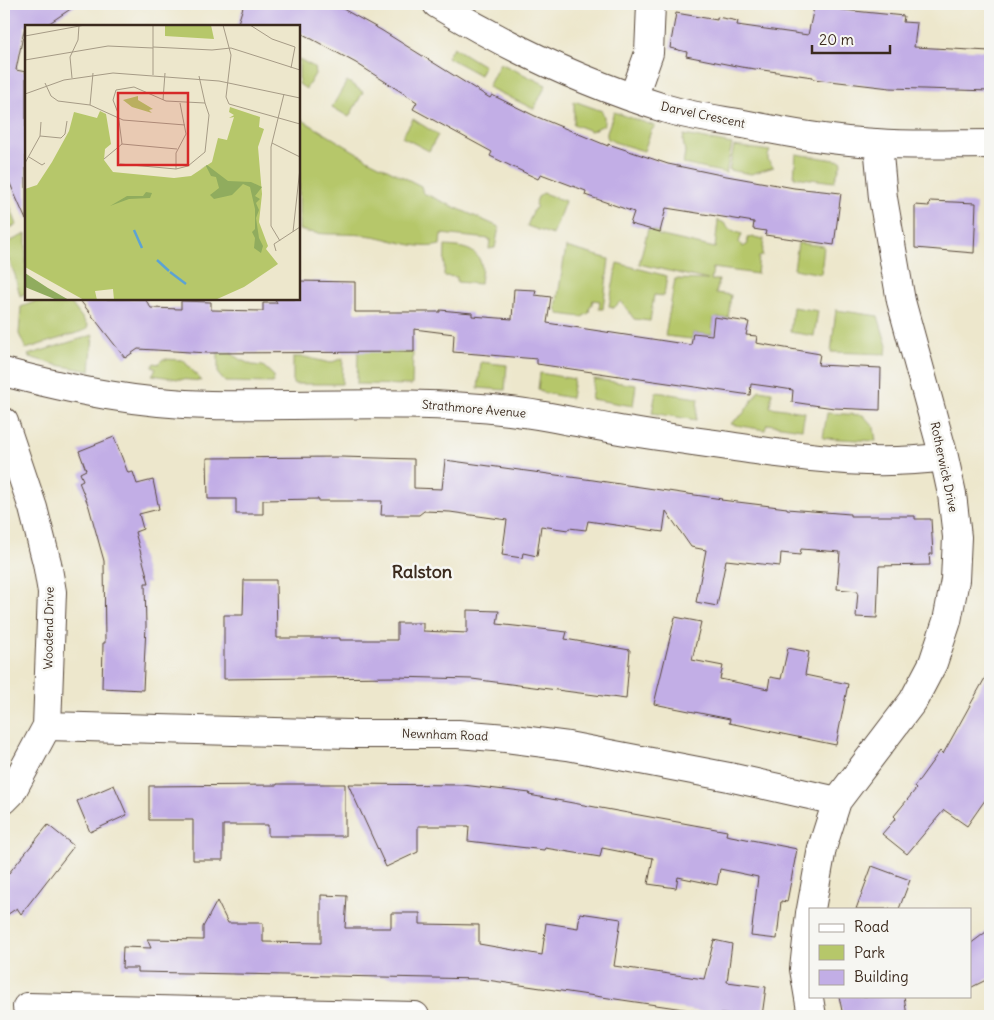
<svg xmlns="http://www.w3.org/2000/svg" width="994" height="1020" font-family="Delius,sans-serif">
	<rect width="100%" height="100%" fill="#f6f6f2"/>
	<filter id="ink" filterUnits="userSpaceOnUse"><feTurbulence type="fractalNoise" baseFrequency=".02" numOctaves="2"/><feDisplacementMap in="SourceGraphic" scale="10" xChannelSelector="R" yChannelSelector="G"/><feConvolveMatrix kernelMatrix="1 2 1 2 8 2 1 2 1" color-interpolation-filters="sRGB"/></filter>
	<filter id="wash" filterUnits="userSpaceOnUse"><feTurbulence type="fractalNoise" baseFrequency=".0096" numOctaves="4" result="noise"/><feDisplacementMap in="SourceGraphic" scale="20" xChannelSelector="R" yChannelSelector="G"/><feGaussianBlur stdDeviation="1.12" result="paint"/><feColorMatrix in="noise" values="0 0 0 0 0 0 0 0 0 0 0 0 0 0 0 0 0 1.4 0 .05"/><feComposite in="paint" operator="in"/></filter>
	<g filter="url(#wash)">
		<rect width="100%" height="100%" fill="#ede7cc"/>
		<path fill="#b6c76a" stroke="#787844" d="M453,47l31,19 -4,9 -33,-18z
			M299,59l15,8 1,7 -9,15 -7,-5z
			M500,63l46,22 -12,24 -46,-22z
			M347,81l16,11 -14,25 -17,-10z
			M574,101l28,10 2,6v8l-13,6 -18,-7 1,-2z
			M614,112l41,14 -4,5 -7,20 -30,-9 -7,-4v-6z
			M299,118l70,42 52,26 2,7 76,34 -4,21 -6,1 1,-10 -49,-5 -1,11c-25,6 -50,-8 -76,-10 -22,-2 -44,1 -65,-5z
			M413,119l25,16 -9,16 -27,-14z
			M684,135l48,9 -6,29 -43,-9 2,-12 -2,-11z
			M734,146l36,5c-4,7 -2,11 4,16l-23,7 -22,-4z
			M796,154l46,7 -8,21 -40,-5z
			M4,190l13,35 -13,5z
			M543,193l22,8 -12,34 -26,-9 7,-17 3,-2 -2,-2 3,-8z
			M718,220l6,3 5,6 13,5 -3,8 4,5 5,-3 -1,-6 7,-1 10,2 -2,17 -3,1 -2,17 -44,-6 -2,12h8l-3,13 15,2 -3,23h-14l-2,17 -19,-2 -1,6 -27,-3 10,-57 33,1 -69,-16 9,-35 11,3 -1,3 57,13z
			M26,234v59l-6,3 -5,-21 -11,-27v-4z
			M798,243l26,3 -3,28 -27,-5z
			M445,246c13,1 32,1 36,18 2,5 -1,14 -1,20l-23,-2v-5l-13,-1z
			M566,247l43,12 -6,50h-4l1,-8 -7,-1 -1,5 -2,1 -1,7 -7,4 -23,-3 -3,-6z
			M617,263l50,13 -3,20 -10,-1 -4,26 -16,-2 -13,-18 -7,7 -5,-2z
			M42,299h37l-8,4 17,23 -2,4 -60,19 -7,-15 2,-27z
			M793,307l25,4 -4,25 -24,-4z
			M836,310l42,6 9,30 -1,8 -55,-2z
			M93,335l-3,36 -33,-6 -28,-8 -1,-2z
			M218,340h8l5,13 8,6 13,6 11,1 11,10 -1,7 -48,-1 -7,-8z
			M358,351l55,1 -1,33 -55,-1z
			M293,357h12l25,6 13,-5 -1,26h-49z
			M163,359l20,1 19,21 -24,-2 -26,-4 4,-6 -4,-2 2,-4 4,1z
			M481,362l26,3 -2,25 -27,-2z
			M540,373l34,6 -3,19 -27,-5 -6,-4z
			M594,379l42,6 -3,21 -42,-7z
			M759,390l13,2 -2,15 35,5 -3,17 -35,-5 -2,6 -35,-6 13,-10z
			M656,392l42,6 -2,22 -44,-7z
			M827,413l36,2 11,12 2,14 -53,-3z"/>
		<g id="blocks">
			<path fill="#c2aee6" d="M4,4h74l-33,22h-20l-9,44 10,2v148l-22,-50z
				M244,4h90l47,26 109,68 2,-3 43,21 73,30v-2l60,20 53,11 73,13 47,5 -7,52 -69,-10 1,-4 -13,-2 1,-7 -88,-14 -6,24 -30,-8 4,-12 -49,-17 1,-4 -45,-17 -3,5 -48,-23 2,-4 -79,-43 4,-7 -61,-39 -57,-31v-6h-62z
				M814,7l90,9 -1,6 14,1 -3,24 76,4v40l-100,-3 -77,-9v-2l-72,-10 -55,-11 1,-4 -17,-4 6,-35 41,7v-3l21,4 -1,4 71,10z
				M930,201l46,2 -2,50 -59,-5v-43l14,1z
				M299,281l56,1v30h85v-2l32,3v3l40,3 2,-30 22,1 -1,5 16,2 -4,26 144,22 2,-12 19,2 2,-18 35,5 -3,13 11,1 -1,7 64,11 -2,11 63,3 -1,42 -46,-2 -42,-6 1,-12 -20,-3 -22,-3 -1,11 -213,-31v-5l-84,-7 1,-18 -40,-5v23l-206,1 -70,-4 -13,9 -46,-59h66l6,9 30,1v-8l30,1v8l52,1v-8h14l-2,-4h24z
				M114,437l14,36 5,-1 4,12 16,-4 6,29 -20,5 4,15 -8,3 14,51h-4l1,43 -3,64 -41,-2 1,-45h2l-1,-82 -15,-54 -10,-25 4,-2 -3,-7 6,-3 -7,-19z
				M341,457l73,2v29l28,1 3,-29 148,20 129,19 -1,1 66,8v1l63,5v2h65v3h16l2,35h-4l1,11 -51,1 -2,52 -21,-1 2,-26 -21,-2 3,-37 -39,-3 -1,6 -19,-2 -1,13 -54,-6 -9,46 -21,-4 10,-52 -15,-3 -25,-36 -3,21 -75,-11 -2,9 -17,-2 -1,2 -27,-4 -4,30 -14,-3 -1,5 -20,-3 5,-35 -57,-8 -26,-1 -5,4h-38l1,-14h-64v-2l-55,1v14h-27v-15h-28l-1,-41z
				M244,580h32l1,58h63v2h57v-17h26v8l44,2v-23l32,1 -2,13 70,8 -2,7 65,11 -4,49 -154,-20 -76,-2 -172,2v-64h19z
				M675,617l26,5 -9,38 31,6 -3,13 48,10 2,-12 11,2 7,-31 21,4 -4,23 43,9 -12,61 -107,-22 1,-4 -76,-15z
				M990,669v124l-23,33 -23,-16 -37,44 -25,-20 14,-16 -2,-2 22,-27 -2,-2 26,-36 3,3z
				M277,784h68v52h-77v-11h-45v35h-30v-40h-44v-34l128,-1z
				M348,784l115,1 67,8 -1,2 198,36 -1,4 71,14 -10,53 -6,-1 -4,38 -26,-3 7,-59 -38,-8 -3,16 -39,-8 -2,11 -28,-4 5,-26 -51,-10 -2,9 -55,-9 -1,2 -76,-9 1,-15h-51v26l-32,15z
				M114,785l13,30 -37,17 -13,-31z
				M48,825l26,21 -53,68 -4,-6 -13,9v-38z
				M872,866l38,14 -11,29h-43z
				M321,895l26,1 -2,32h46v-15h29v11l59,1v19l63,11 4,-32 32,5 2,-15 41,6 -7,47 90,13 10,-39 18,4 -5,38 39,5 -4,29 -45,-2 -237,-35 -342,-7v-4h-16l1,-21 28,1 -4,-9 56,1v-13l14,-26 11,22h35v19l58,1z
				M990,929v49l-20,10v-44z
				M839,996h65l3,20h-64z"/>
		</g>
	</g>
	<g filter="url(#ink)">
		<use href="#blocks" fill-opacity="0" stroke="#564638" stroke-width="1"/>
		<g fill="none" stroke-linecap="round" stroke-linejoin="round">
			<defs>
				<path id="minor" d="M437,4c72,44 149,80 230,105 23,7 47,10 71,14 45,9 92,18 138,20 38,3 77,1 114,1
					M633,98l16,-45 2,-49
					M4,372c68,18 136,32 206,33 100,2 200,-6 300,6 35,4 69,12 104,18 47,8 94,14 141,21 63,9 126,16 189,7
					M4,422l29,86 14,55 5,29 -5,134 -36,67 -7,7
					M47,726l302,8h109l48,4 62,8 161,31 108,24
					M811,909l11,-61 15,-47 76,-100 20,-38 14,-42 8,-41 2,-43 -5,-43 -8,-37 -43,-156 -18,-103 -5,-54
					M810,913l-6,56 8,47
					M27,1007l388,9"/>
			</defs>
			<use href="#minor" stroke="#564638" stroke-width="30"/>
			<use href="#minor" stroke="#fff" stroke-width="28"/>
		</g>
	</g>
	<g text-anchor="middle" stroke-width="5" stroke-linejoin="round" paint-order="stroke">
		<g font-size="12" fill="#3b2a1e" stroke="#f6f6f2">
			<text transform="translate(703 115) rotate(12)" y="4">Darvel Crescent</text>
			<text transform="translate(474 409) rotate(5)" y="4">Strathmore Avenue</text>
			<text transform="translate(944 467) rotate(78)" y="4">Rotherwick Drive</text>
			<text transform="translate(49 628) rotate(-89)" y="4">Woodend Drive</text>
			<text transform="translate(445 735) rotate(2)" y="4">Newnham Road</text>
		</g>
		<g font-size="18" font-weight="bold" fill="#3b2a1e" stroke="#f6f6f2">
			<text x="422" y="578">Ralston</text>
		</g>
	</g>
	<g transform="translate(25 25)">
		<rect width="275" height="275" fill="#ede7cc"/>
		<path d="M140,0h46l3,14 -49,-3zM113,71v4l15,9 -4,1 3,3 -20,-6 -9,-7zM205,82l30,10 -1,10 5,2 -6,18 4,47 -3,28 9,24 -2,3 12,15 -34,23 -29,13h-101l-1,-11 -18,2 2,9h-13l-59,-33v-78l12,-4 15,-23 17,-31 5,-19 23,6 3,-7 6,3 5,30 -6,5 -1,11 9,12 61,6 17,-2 21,-14 6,-24 9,2 7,-23 -5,1 5,-3 -5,-3z" fill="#b6c76a"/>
		<path d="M182,140l21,16 23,1 11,5 -7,9 5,3 -4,4 3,7 -3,8 3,20 4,8 -2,7 -7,-5 1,-10 -3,-6 3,-3v-20l-5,-22 -7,-3 -11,11 -18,4 -4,-4 9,-7 -3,-11 -5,-1 -5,-10 -7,4zM121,167l6,1 -2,5 -21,1 -19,7 17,-10h16zM0,248l23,15 21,12h-12l-32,-13z" fill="#90ac5e"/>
		<path fill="none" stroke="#5da3d3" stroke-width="2.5" d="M109,205l8,18M132,235l12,11M145,247l16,12"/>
		<path fill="none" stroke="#a69b86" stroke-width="1" d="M128,0v50M198,0l8,30 -5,42 3,7 71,20M225,0l22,14 23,8 -4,21M0,11l60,-11M128,22l59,3 19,-2 69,22M0,35l83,-14 45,2M47,53l-2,-21 8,-17 1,-15M20,58l6,13 7,5 32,4 33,15 62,5M0,69l39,-14 49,-7 106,8 81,17M138,75l2,-27M65,80l3,-32M15,111l21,2 4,-4 2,-13M247,118l28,14M97,119l55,5M4,132l13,8 3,-2M79,134l18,-15 -4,-31 -5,-13 3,-10 18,-3 32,14 39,2 -6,-27M0,138l15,-27 1,-14M95,139l56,5 12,-3 17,-14 4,-37 -4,-12M151,144v-16l10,-19 -6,-31M268,207l7,-64M255,216l-9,-15v-79l13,-53M251,226l-2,-7 26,-17"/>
		<path fill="#d62828" fill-opacity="0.15" stroke="#d62828" stroke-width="2.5" d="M93,68h70v72h-70z"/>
		<rect width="275" height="275" fill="none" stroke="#3b2a1e" stroke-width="2.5"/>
	</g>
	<rect width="994" height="1020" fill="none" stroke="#f6f6f2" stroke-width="20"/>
	<rect x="809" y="908" width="162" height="90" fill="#f6f6f2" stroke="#aba49d"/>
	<rect x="819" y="924" width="25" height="8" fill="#ffffff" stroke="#aba49d"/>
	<text x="854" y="932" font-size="15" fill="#3b2a1e">Road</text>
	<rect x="819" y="945" width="25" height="15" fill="#b6c76a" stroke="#aba49d"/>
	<text x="854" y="958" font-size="15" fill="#3b2a1e">Park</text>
	<rect x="819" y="970" width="25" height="15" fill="#c2aee6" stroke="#aba49d"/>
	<text x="854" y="982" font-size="15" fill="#3b2a1e">Building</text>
	<path d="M812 45v8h78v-8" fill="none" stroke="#3b2a1e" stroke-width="2.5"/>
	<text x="819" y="45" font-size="15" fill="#3b2a1e" stroke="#f6f6f2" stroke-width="4" paint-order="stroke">20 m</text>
</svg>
